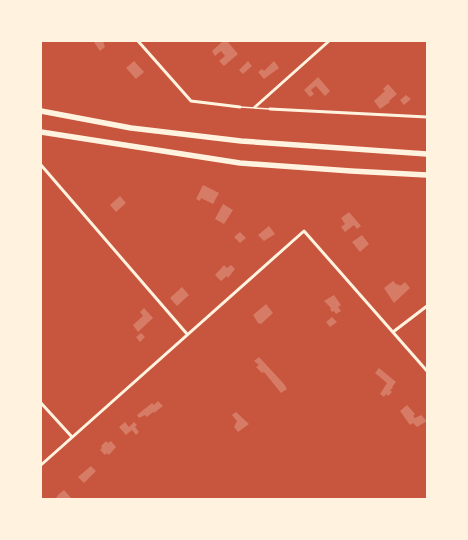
<svg xmlns="http://www.w3.org/2000/svg" width="468" height="540" font-family="'Golos Text',sans-serif">
	<rect width="100%" height="100%" fill="#c8553d"/>
	<path fill="#d67c66" d="M95,41h8l2,6 -5,4 -6,-9z
		M223,41h4l11,13 -14,12 -5,-5 6,-5 -4,-5 -6,5 -3,-5z
		M134,61l10,11 -8,7 -10,-11z
		M248,61l4,5 -9,8 -4,-4z
		M274,61l5,7 -15,11 -6,-7 4,-3 2,2z
		M318,77l12,14 -5,5 -9,-10 -5,4 3,4 -4,3 -6,-7z
		M388,84l9,10 -8,7 1,1 -10,7 -6,-8 11,-10 -2,-2z
		M406,95l5,4 -7,6 -4,-5z
		M203,185l16,8 -6,11 -12,-6 -1,3 -4,-2z
		M120,196l6,7 -10,9 -6,-7z
		M223,204l10,6 -9,14 -9,-5z
		M349,212l12,14 -4,3 -3,-4 -9,7 -4,-5 4,-3 -4,-6z
		M269,226l6,8 -11,7 -6,-6z
		M240,232l6,6 -6,5 -6,-6z
		M362,235l7,9 -9,8 -8,-10z
		M224,265l3,3 4,-3 4,4 -7,9 -1,-2 -6,5 -6,-6z
		M393,281l4,4 1,-1 2,2 5,-4 5,6 -16,15 -10,-15z
		M182,287l7,8 -12,11 -7,-8z
		M334,295l7,10 -3,2 3,4 -5,3 -2,-3 -2,1 -2,-3 1,-1 -7,-7z
		M266,304l7,9 -12,11 -3,-1 -5,-8z
		M144,308l9,10 -15,14 -5,-7 10,-9 -3,-4z
		M332,317l5,5 -7,5 -4,-5z
		M141,333l4,4 -5,5 -4,-5z
		M259,357l25,27 3,5 -6,4 -17,-21 -2,1 -6,-6 3,-2 -5,-4z
		M379,368l17,14 -4,5 1,1 -3,2 2,2 -4,4 -2,-2 -2,3 -4,-3 7,-11 -12,-10z
		M158,401l5,5 -9,7 -1,-1 -6,5 -2,-2 -6,3 -2,-3 15,-12 2,2z
		M407,405l8,9 -2,2 2,2 6,-3 6,6 -10,6 -4,-4 -3,2 -10,-14z
		M236,412l13,12 -11,8 -4,-5 3,-6 -5,-6z
		M125,422l4,5 5,-5 3,3 -2,2 4,5 -3,3 -4,-5 -6,5 -7,-8z
		M106,441l2,2 3,-2 5,6 -7,8 -2,-2 -2,2 -5,-5 2,-2 -1,-2z
		M91,466l5,5 -12,12 -6,-6z
		M64,490l8,9h-17l4,-5z"/>
	<g fill="none" stroke-linecap="round" stroke-linejoin="round">
		<path stroke="#fff3e0" stroke-width="1.5" d="M240,107l30,2"/>
		<path stroke="#fff3e0" stroke-width="3" d="M138,41l53,60 49,6
			M255,107l74,-66
			M270,109l157,8
			M41,165l146,169
			M393,332l34,-26
			M41,403l31,34
			M41,465l263,-234 123,140"/>
		<path stroke="#fff3e0" stroke-width="5.5" d="M41,111l90,17 110,13 186,13
			M41,132l199,31 111,8 76,4"/>
	</g>
	<rect width="468" height="540" fill="none" stroke="#fff3e0" stroke-width="84"/>
</svg>
